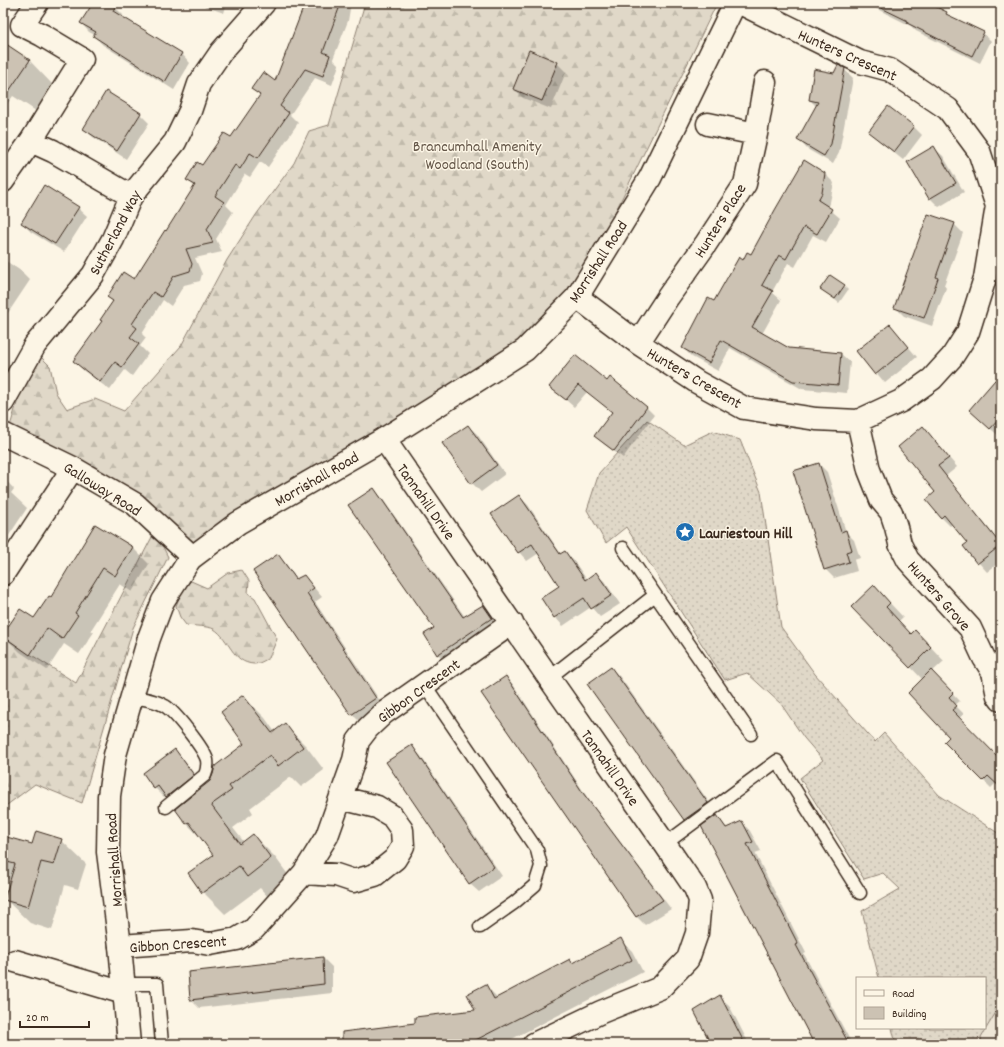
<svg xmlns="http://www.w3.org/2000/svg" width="1004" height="1047" font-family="Dekko,sans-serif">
	<defs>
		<pattern id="grass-dots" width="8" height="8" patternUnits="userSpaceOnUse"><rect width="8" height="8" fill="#e0d8c8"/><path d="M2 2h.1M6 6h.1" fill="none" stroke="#c1baab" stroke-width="1.8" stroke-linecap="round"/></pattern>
		<pattern id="forest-firs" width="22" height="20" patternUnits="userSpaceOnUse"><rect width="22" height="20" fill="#e0d8c8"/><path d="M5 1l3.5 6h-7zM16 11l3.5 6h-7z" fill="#c1baab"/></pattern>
	</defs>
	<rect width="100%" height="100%" fill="#fcf5e5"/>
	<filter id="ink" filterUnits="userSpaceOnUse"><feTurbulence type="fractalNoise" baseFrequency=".025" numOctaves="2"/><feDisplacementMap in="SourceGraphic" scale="8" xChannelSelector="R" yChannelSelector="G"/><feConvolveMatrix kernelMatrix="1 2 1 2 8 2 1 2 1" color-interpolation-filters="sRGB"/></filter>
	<g filter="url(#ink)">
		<path fill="#eee6d6" d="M1001,1004v40h-19l-1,-7z"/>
		<path fill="url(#grass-dots)" stroke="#8e8173" d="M647,420l37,25 29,-14 27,9 21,52 20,135 34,47 60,68 9,-9 55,62 62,40v169l-20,33 1,7h-86l-4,-16h93v-50h-106l-17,-67 38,-22 -17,-16 -19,6 -64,-101 23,-18 -19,-22 -23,-34 -34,-31 -22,7 -99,-153 -20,16 -19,-33 12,-37z"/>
		<path fill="url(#forest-firs)" stroke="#8e8173" d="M365,3h352l-113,232 -58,93 -356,231 -55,-55 -128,-68 13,-43 15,-42 15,15 6,27 11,16 28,-10 29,12 57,-65 46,-86 29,-45 38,-52 15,-32 20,-6z
			M152,537l10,8 6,12 -35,71 -51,175 -47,-19 -32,24v-171l73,46z
			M242,570l7,11 -1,12 7,5 22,41 -8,19c-4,2 -10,6 -15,6 -22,-1 -24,-25 -40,-35 -6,-3 -21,-3 -28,-4l-6,-8 -4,-11 6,-16 9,-9 16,7 21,-15z"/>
		<path fill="#0003" d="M94,3h14l7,4 8,8 -1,3 60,36 8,9 -16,27 -71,-45 -9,-9 1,-1 -6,-3 -8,-9z
			M195,3h32l-3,10z
			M306,3h45l-3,18 -15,38 6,6 -7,20 -17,-7 -25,37 8,8 -30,44 -8,-5 -10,15 -5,-3 -19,31 7,7 -17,27 6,13 -27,6 7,16 -2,7 -16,4 -13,21 -8,-6 -21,34 4,4 -6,8 8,8 -16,22 -7,-6 -15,20 -26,-19 -10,-10 29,-40 11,-18 -6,-6 26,-17 33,-48 28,-45 -7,-7 43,-41 29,-43 -8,-7 24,-7z
			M865,3h60l21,10 4,4 33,16 8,8 -11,22 -64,-32 -5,-5z
			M3,43l26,17 24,25 -17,26 -23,-15 -8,11 -2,-1z
			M557,63l9,9 -15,37 -28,-11 -9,-9z
			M844,69l9,9 -14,75 -6,11 -26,-15 -8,-9 18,-33 -7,-7 25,-26z
			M888,107l26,20 8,8 -19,25 -25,-20 -9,-8z
			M140,114l9,9 -23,36 -33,-22 -9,-8z
			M934,148l9,8 21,36 -25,15 -9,-9z
			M825,174l9,9 -4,19 -3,5 13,11 -14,24 -13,-7 -18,32 -7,-4 -16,29 9,8 -19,34 27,15 52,5 9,8 -3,31 -45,-4 -72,-41 -12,23 -26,-14 -9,-9 60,-87 9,-5z
			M78,208l9,8 -23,36 -33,-20 -9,-9z
			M954,224l9,9 -19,52 2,3 -14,38 -28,-10 -9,-9z
			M3,259l18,12 9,9 -22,33 -5,-3z
			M844,286l4,4 -9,13 -18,-14z
			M890,325l27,32 -32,26 -27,-32z
			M1001,375v63l-18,-16z
			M607,382l39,25 8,8 -31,43 -19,-14 -8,-8 17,-23 -26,-21 -13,15 -23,-20z
			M468,426l9,8 28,40 -24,18 -9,-9z
			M923,428l34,39 -11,9 55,68v17l-14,11 -23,-26 4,-3 -15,-19 -3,2 -9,-9z
			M819,464l8,8 19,60 8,8 6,18 -6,2 3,11 -23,7 -9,-9z
			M3,477l11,12 -3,4 16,15 -21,32 -3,-2z
			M374,489l8,9 83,119 18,-11 9,9 8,12 -53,36 -9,-9 -13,-19 10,-7z
			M519,496l9,9 33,49 4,-2 9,9 13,19 9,-6 9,8 15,22 -20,13 -9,-10 -28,19 -8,-9 6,-31 -22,-33 -12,8 -8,-9z
			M132,547l17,17 -17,28 -12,-8 -29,46 3,2 -15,22 -15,-10 -17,26 -27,-18 -17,-17 32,-15 16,-22z
			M277,555l9,9 11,15 7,-3 18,21 -7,5 69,105 -23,16 -9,-9 -97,-142z
			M887,600l16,17 -4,4 13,14 16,9 16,17 -12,11 28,29 -5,4 9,9 -5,4 42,43v26l-4,-5 -6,6 -46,-46 5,-5 -27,-57 -70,-73z
			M611,668l9,9 96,135 -22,16 -9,-8 -97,-136z
			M506,677l8,9 77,117 80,106 -26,16 -8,-8 -155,-224z
			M243,696l22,22 10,14 10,-7 21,21 18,24 -23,17 -10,-10 -41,31 3,5 -20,15 11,14 9,-7 22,22 17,23 -23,18 -9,-10 -35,26 -22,-22 11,-37 -12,-16 -15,-15 -10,-15 34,-28 35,-37z
			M411,746l9,9 82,121 -23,16 -9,-8 -83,-122z
			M175,751l8,8 19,25 -26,21 -10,-10 -2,2 -9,-9z
			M717,816l11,13 14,-7 8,9 11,20 -6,2 51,100 -2,1 48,90h-37z
			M3,837l29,8 29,-5 25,24 -8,25 -13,-4 -13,45 -22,-7 -25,-24 6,-19 -8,-3z
			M621,940l11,11 11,21 -141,72h-134l49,-20 60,-13 9,-25 12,12 72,-37 3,3z
			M323,958l9,9v26l-133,15 -8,-8z
			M720,997l9,8 20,39h-37z"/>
		<path fill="#ccc2b3" stroke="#3b2a1e" d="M93,3h24l-4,8 69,42 -17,29 -72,-46 3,-4 -16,-9z
			M305,3h36l-18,49 7,3 -7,21 -18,-7 -25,37 9,7 -31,45 -8,-5 -10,16 -5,-4 -20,31 9,6 -17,27 6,14 -27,6 6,15 -2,7 -16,5 -13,21 -8,-5 -21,32 5,4 -7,9 9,7 -17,23 -7,-5 -15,20 -27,-21 29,-40 -2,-1 13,-19 -6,-4 16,-25 11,7 31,-49 1,1 29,-46 -9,-5 11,-18 5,3 22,-32 7,4 29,-42 -9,-6 12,-17 12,9z
			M871,3h57l19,9 -1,2 38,18 -12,24 -65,-33 1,-2z
			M3,42l27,18 -27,40z
			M529,50l29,12 -16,39 -29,-12z
			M838,65l7,3 -14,76 -7,12 -27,-16 21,-38 -9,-2 5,-31 20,4z
			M106,91l35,22 -24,38 -34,-22z
			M888,106l26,20 -20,26 -26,-20z
			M934,146l22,37 -27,16 -22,-37z
			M804,160l21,13 -3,20 -4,7 14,9 -15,25 -13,-7 -18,32 -7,-4 -17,30 11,6 -21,36 37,21 52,5 -3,32 -45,-4 -72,-41 -12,23 -27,-15 26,-50 6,3 25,-44 4,3 4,-8 4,2 24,-44z
			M44,185l35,22 -24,37 -34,-21z
			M928,214l27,9 -19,54 2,1 -14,40 -30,-10z
			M830,275l15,10 -10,14 -15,-10z
			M890,324l19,23 -34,28 -19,-24z
			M575,355l32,26 3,-4 37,30 -33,44 -20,-15 18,-24 -34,-27 -12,15 -17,-13z
			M1001,373v44l-11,12 -21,-19z
			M468,425l29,40 -26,19 -29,-41z
			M923,426l26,32 -11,8 63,79 -24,19 -14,-18 4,-3 -23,-28 -3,3 -15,-18 9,-8 -37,-45z
			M819,463l22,69 5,-2 6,20 -6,2 3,10 -25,8 -31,-99z
			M374,488l89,129 20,-12 9,13 -55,37 -13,-21 10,-6 -86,-123z
			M519,495l41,59 5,-3 20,29 11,-8 16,23 -21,14 -7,-11 -30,20 -13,-20 18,-12 -27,-42 -14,9 -27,-39z
			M95,524l38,23 -18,29 -12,-8 -28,45 3,2 -16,24 -15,-11 -17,27 -27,-19v-2l17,-25 14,9 15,-22 2,1z
			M278,554l18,25 8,-4 10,13 -7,5 69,105 -25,17 -98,-144z
			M874,585l16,18 -4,4 25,27 4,-4 16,17 -21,21 -59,-61z
			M611,667l97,136 -24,17 -97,-136z
			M931,670l22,23 -4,4 8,9 -5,4 49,50v28l-13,-12 -5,5 -39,-39 5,-5 -41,-44z
			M506,676l77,117 80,107 -27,17 -155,-224z
			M243,695l29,38 13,-10 18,24 -25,19 -8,-11 -41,31 3,4 -21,15 29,39 13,-10 18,24 -24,19 -8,-11 -37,27 -14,-20 25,-18 -24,-33 -3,2 -11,-15 35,-28 3,-7 2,-8 29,-22 -23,-32z
			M412,745l82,122 -25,17 -83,-122z
			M175,749l19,26 -28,22 -8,-11 -4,3 -11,-16z
			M717,815l9,13 16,-7 11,21 -6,2 51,100 -2,1 53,99h-35l-113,-218z
			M36,831l26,8 -8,26 -13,-3 -13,45 -24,-7 11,-36 -12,-3v-25l29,8z
			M621,938l11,22 -164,84h-126v-12l73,-9v-6l60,-7 -8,-16 19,-10 8,15 76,-40 2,4z
			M323,957l1,27 -134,16 -2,-28z
			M720,995l25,49h-34l-17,-33z"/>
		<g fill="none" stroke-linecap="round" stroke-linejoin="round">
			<defs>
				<path id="service" d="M623,548l128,186
					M549,678l106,-83
					M424,684l113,166 4,16 -6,19 -21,18 -34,24
					M133,697c11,2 23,3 32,9 10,6 39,43 42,54 1,6 0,10 -2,15l-39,32
					M665,844l112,-83 83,132
					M123,984h34l5,60"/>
				<path id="minor" d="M708,124l48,10
					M31,141l51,-82 -40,-24 -20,-10 15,-22
					M3,181l28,-40 22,10 78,45
					M577,297l61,46 59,39 47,26 72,11 42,2 43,-20 31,-22 20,-22 16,-25 17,-54 12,-72 -18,-55 -31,-42 -58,-39 -30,-8 -120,-59
					M638,343l30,-46 37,-52 40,-61 11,-50 9,-52
					M3,402l32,-57 58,-70 20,-36 18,-43 44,-54 15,-31 9,-27 22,-32 43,-49
					M858,421l11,49 12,30 10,12 5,15 4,17 8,16 62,68 14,30 9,14 5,24 3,4
					M3,434l70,34 62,36 54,50 1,5
					M384,439l165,239 116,166 30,44 5,12 -3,33 -9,26 -28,29 -59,24 -67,32
					M3,574l70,-106
					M304,873l32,2 18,6 21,-6 20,-16 8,-13 -1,-16 -10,-14 -15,-9 -36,-9
					M120,946l72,-5 18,3 27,-5 17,-10 50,-56 23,-37 27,-76 4,-19 10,-13 16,-15 128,-90
					M15,961l109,32"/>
				<path id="tertiary" d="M129,1044l-9,-98 -12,-94 1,-56 6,-41 34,-117 14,-37 27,-42 48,-36 146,-84 113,-71 28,-18 52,-53 73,-119 85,-175"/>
			</defs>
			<use href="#service" stroke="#3b2a1e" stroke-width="15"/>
			<use href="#minor" stroke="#3b2a1e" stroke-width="25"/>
			<use href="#tertiary" stroke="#3b2a1e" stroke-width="25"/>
			<use href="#service" stroke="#fcf5e5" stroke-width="12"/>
			<use href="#minor" stroke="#fcf5e5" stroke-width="22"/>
			<use href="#tertiary" stroke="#fcf5e5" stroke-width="22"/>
		</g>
	</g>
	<defs>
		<symbol id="sight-disc" viewBox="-11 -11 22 22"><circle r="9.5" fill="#1f6fb2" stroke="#fcf5e5"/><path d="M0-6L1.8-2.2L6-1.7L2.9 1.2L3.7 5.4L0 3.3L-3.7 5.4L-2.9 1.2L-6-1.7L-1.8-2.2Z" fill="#fff"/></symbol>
	</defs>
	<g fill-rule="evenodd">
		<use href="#sight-disc" x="674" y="521" width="22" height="22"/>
	</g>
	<g text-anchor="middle" stroke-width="3" stroke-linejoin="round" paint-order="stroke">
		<g font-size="16" fill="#3b2a1e" stroke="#fcf5e5">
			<text transform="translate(848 54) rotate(24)" y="6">Hunters Crescent</text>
			<text transform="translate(719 220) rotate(-58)" y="6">Hunters Place</text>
			<text transform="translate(114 232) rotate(-62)" y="6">Sutherland Way</text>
			<text transform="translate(597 261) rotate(-57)" y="6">Morrishall Road</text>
			<text transform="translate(695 377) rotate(30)" y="6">Hunters Crescent</text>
			<text transform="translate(316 478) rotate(-30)" y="6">Morrishall Road</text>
			<text transform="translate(103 488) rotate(32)" y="6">Galloway Road</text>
			<text transform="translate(427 501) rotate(55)" y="6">Tannahill Drive</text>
			<text transform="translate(940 595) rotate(49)" y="6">Hunters Grove</text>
			<text transform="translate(418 690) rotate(-36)" y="6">Gibbon Crescent</text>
			<text transform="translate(611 767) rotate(55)" y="6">Tannahill Drive</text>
			<text transform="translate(113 860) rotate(-94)" y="6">Morrishall Road</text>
			<text transform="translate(178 943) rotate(-4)" y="6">Gibbon Crescent</text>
		</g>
		<g font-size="16" fill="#645648" stroke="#fcf5e5">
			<text x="477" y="151">Brancumhall Amenity<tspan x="477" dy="18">Woodland (South)</tspan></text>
		</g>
		<g font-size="16" font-weight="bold" fill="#3b2a1e" stroke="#fcf5e5" text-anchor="start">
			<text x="699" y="538">Lauriestoun Hill</text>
		</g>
	</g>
	<rect width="1004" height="1047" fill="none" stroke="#fcf5e5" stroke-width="16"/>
	<rect x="8" y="8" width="988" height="1031" fill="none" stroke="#3b2a1e" stroke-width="1.5" filter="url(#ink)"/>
	<rect x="856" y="977" width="130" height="52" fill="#fcf5e5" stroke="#afa495"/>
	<rect x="864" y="990" width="20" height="6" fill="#fcf5e5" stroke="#afa495"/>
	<text x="892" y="997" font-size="12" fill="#3b2a1e">Road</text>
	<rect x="864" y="1007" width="20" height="12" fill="#ccc2b3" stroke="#afa495"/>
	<text x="892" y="1017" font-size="12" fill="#3b2a1e">Building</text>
	<path d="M20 1021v6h69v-6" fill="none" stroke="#3b2a1e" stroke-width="2"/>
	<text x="26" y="1021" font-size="12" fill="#3b2a1e" stroke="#fcf5e5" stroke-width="3" paint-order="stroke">20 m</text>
</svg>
